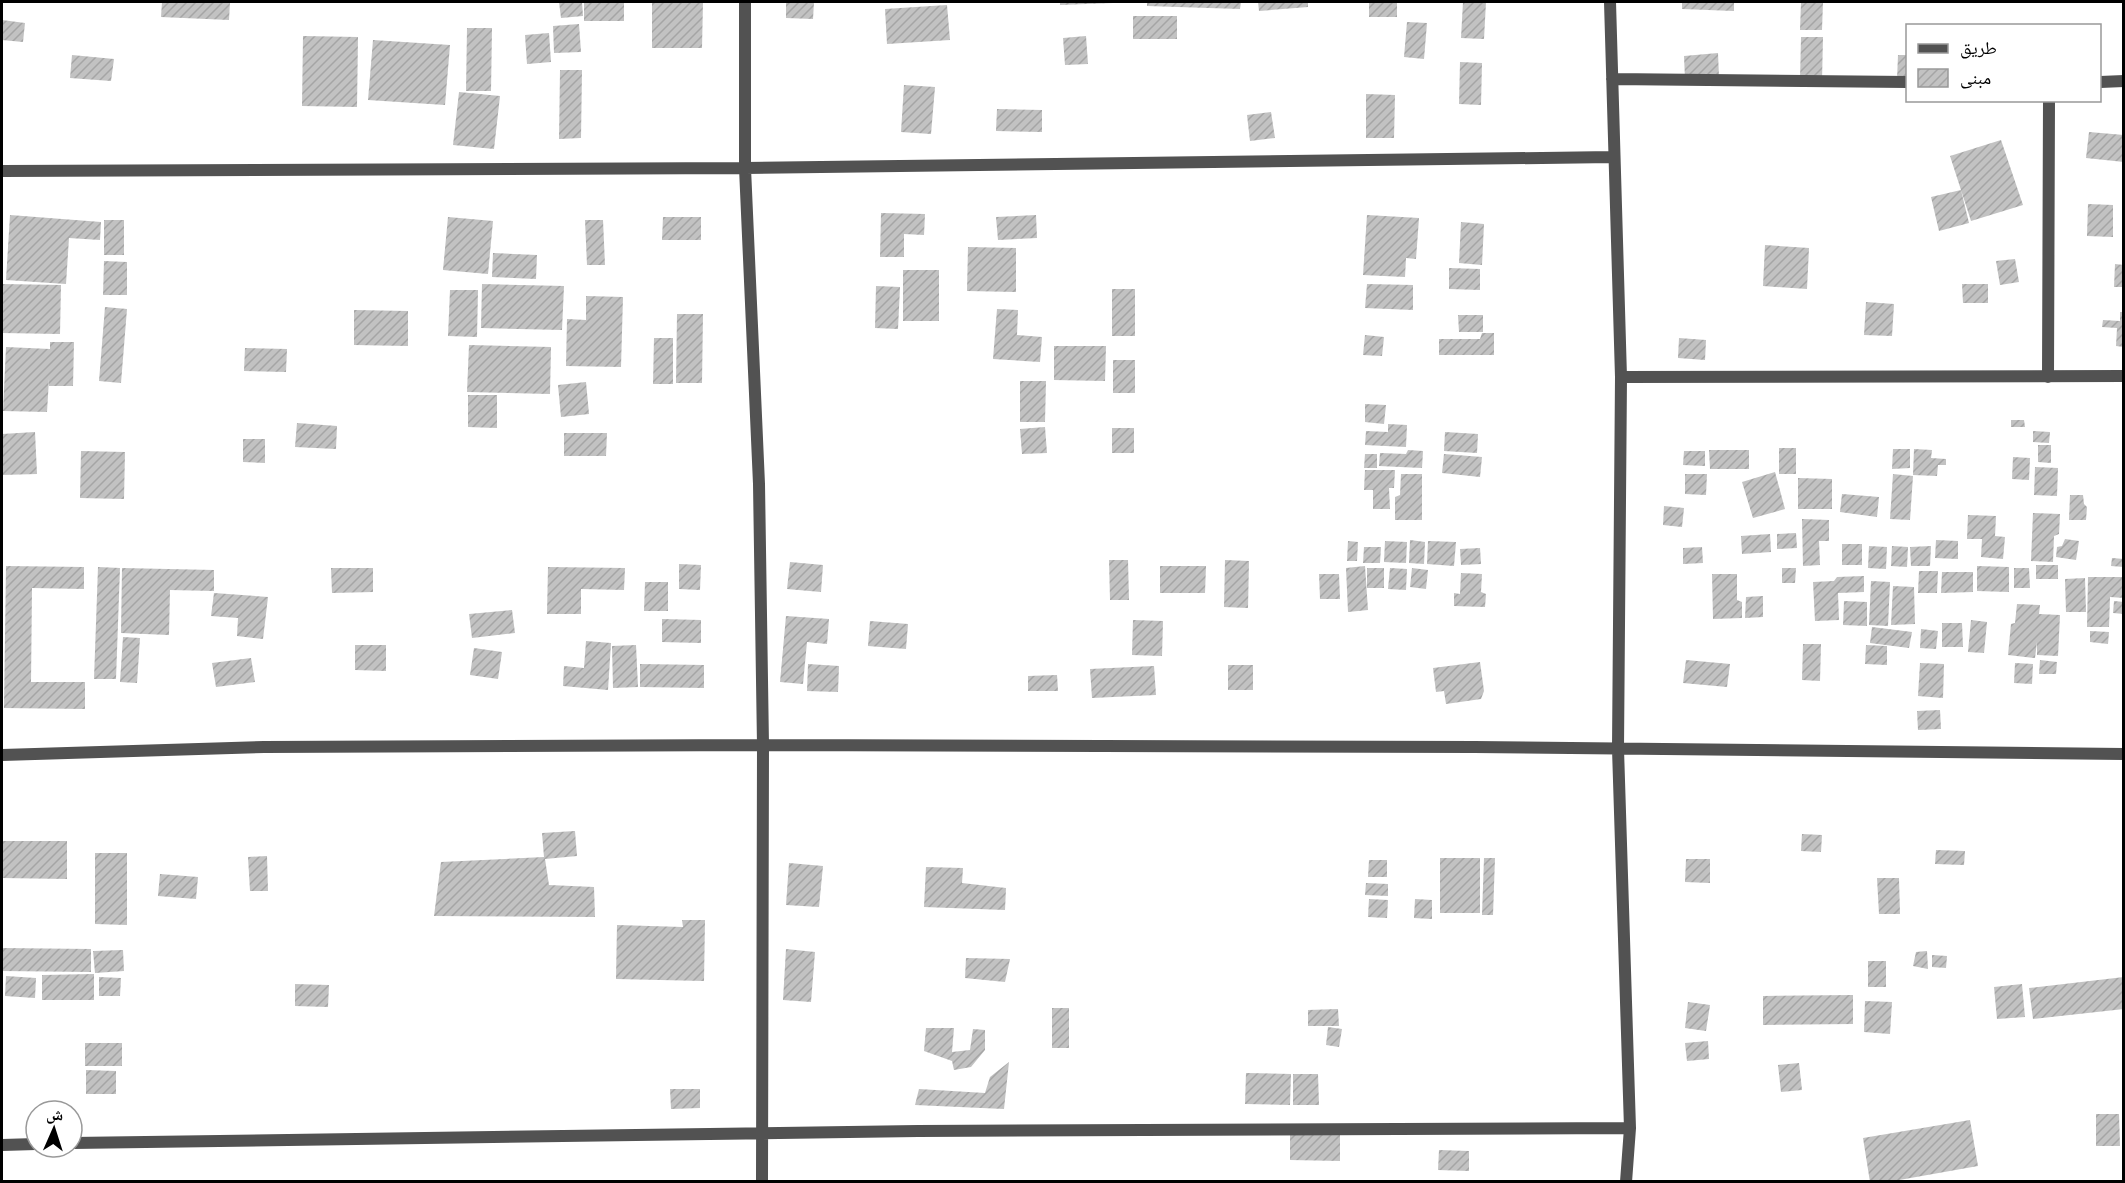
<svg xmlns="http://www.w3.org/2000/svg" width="2125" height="1183" font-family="'PT Sans Narrow','Noto Naskh Arabic',sans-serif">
	<defs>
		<pattern id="building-hatch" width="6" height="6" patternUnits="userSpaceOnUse" patternTransform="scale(1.5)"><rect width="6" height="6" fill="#c2c2c2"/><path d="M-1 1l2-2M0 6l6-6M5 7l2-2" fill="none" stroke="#a5a5a5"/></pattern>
	</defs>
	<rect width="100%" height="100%" fill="#fff"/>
	<path fill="url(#building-hatch)" d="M162,2h68l-1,18 -68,-3z
		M559,2h23l1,14 -22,2z
		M584,2h40v19h-40z
		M652,2h51l-1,46h-50z
		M786,2h28l-1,17 -27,-1z
		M1060,2h53v1l-53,2z
		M1147,2h94l-1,7 -93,-3z
		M1258,2h50v5l-49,4z
		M1369,2h28v15h-28z
		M1463,2h23l-2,37 -23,-1z
		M1682,2h52v9l-52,-2z
		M1801,2h22l-1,28h-22z
		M947,5l3,35 -63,4 -2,-35z
		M1133,16h44v23h-44z
		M2,20l23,3 -2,19 -21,-2z
		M1407,22l20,1 -3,36 -20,-2z
		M579,24l2,28 -27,1 -1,-27z
		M467,28h25l-1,63h-25z
		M549,33l2,29 -24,2 -2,-29z
		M303,36l55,1 -1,70 -55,-1z
		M1086,36l2,28 -23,1 -2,-27z
		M1801,37h22l-1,44 -22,-1z
		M373,40l77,5 -5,60 -77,-5z
		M1718,53l1,24 -34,2 -1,-23z
		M72,55l42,4 -3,22 -41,-3z
		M1898,55h10v25h-11z
		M1460,62l22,1 -1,42 -22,-1z
		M560,70h22l-1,68 -22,1z
		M904,85l31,2 -4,47 -30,-2z
		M459,92l41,4 -6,53 -41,-4z
		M1366,94l29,1 -1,43h-28z
		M997,109l45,1v22l-46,-1z
		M1271,112l4,26 -25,3 -3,-26z
		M2089,132l35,3v27l-38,-4z
		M2001,140l22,65 -52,16 -21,-65z
		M1961,190l8,33 -30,8 -8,-34z
		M2088,204l25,1v32l-26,-1z
		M881,213l44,1 -1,21 -20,-1v23h-24z
		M10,215l91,7 -1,18 -31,-2 -3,46 -60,-4z
		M1036,215l1,23 -39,2 -2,-23z
		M1367,215l52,3 -3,41 -10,-1 -1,19 -42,-2z
		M448,217l45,4 -5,53 -45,-4z
		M663,217h38v23h-39z
		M104,220h20v35h-20z
		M585,220h18l2,45h-18z
		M1461,222l23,2 -2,41 -23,-2z
		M1765,245l44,3 -2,41 -44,-3z
		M968,247l48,1v44l-49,-1z
		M493,253l44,2 -1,24 -44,-2z
		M2015,259l4,23 -19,3 -4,-24z
		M104,261l23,1v33h-24z
		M2115,264l9,1v22h-10z
		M1449,268l31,1v21l-31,-1z
		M903,270h36v51h-36z
		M2,284l59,1 -1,49 -58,-1z
		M482,284l82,2 -2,44 -81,-2z
		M1367,284l46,1v25l-48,-2z
		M1962,284h26v19h-25z
		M876,286l24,1 -2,42 -23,-1z
		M1112,289h23v47h-23z
		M450,290h28l-1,47 -29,-1z
		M586,296l37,1 -2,70 -55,-1 1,-47 19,1z
		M1866,302l28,2 -2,32 -28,-1z
		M105,307l22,2 -6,74 -22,-2z
		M997,309l21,1 -1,25 25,2 -2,25 -47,-3z
		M354,310l54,1v35l-54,-1z
		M2120,312h4v35l-8,-1 1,-18 -15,-1 1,-7 17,1z
		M677,314h26l-1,69h-26z
		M1458,315h25v17h-24z
		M1482,333h12v22h-55v-16h41z
		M1365,335l19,2 -2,19 -19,-1z
		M654,338h19v46h-20z
		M1679,338l27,2 -1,20 -27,-2z
		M50,342h24l-1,44h-24v-7l-2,33 -44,-1 3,-64 44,2z
		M469,345l82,2 -1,47 -83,-2z
		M1054,346h52l-1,35 -51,-1z
		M245,348l42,1 -1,23 -42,-1z
		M1113,360h22v33h-22z
		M1020,381h26l-1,41h-25z
		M586,382l3,32 -28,3 -3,-32z
		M468,395h29v33l-29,-1z
		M1365,404l21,1 -2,19 -19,-2z
		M2011,420h13l1,7h-14z
		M297,423l40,3 -1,23 -41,-2z
		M1388,424l19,1 -1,22 -41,-2 1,-14 22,1z
		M1045,427l2,26 -25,1 -2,-25z
		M1112,428h22v25h-22z
		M2033,431l17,1 -1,11 -16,-1z
		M35,432l2,42 -35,1v-41z
		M1445,432l33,2 -1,19 -33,-2z
		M564,433h43l-1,23h-42z
		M243,439h22v24l-22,-1z
		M2038,445h13v18l-13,-1z
		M1779,448h17v26h-17z
		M1893,449h17v19l-18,1z
		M1914,449l18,1 -1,8 15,1v6h-8l-1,11 -24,-1z
		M1408,450l15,1 -1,17 -43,-2 1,-13 26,1z
		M1709,450h40v19h-39z
		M81,451l44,1 -1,47 -44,-1z
		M1684,451h21v15l-22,-1z
		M1365,454h12v14h-13z
		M1444,454l38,3 -2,20 -38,-4z
		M2013,457l17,1 -1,22 -17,-1z
		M2035,467l23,1 -1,28 -23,-1z
		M1365,470h30l-1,18h-5l1,21h-17v-19h-9z
		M1775,472l10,37 -32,9 -11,-36z
		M1401,474h21v46h-27v-23l5,-2z
		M1685,474h22l-1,21 -21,-1z
		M1893,474l20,2 -3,44 -20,-1z
		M1798,478l34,1v30h-34z
		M1842,494l37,3 -2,20 -37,-5z
		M2070,495h13l1,9 3,3 -1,13h-17z
		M1664,506l20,2 -2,19 -19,-2z
		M2033,513l27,1 -1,20 -5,2 -1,26 -22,-1z
		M1968,515l28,1 -1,20 10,1 -2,22 -22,-2 1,-18h-15z
		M1802,519l27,1v21h-10l1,24 -17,1z
		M1796,533l1,15 -20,1v-15z
		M1770,534l1,18 -29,2 -1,-18z
		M2065,539l14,2 -3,19 -20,-3 1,-10 5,-1z
		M1410,540l15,2 -1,22 -15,-1z
		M1936,540l22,1v18l-23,-1z
		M1348,541l10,1 -1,19h-10z
		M1385,541l22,1 -1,21 -22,-1z
		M1428,541l28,1 -2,24 -27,-2z
		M1842,544h20v21h-20z
		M1869,546l18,1 -1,22 -18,-1z
		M1892,546l16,1 -1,20 -16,-1z
		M1931,546l-1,20h-19l-1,-19z
		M1364,547h17l-1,16h-17z
		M1702,547l1,16 -20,1v-16z
		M1480,548l1,16 -20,1 -1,-16z
		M2112,558l12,1v8l-13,-1z
		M1109,560h19l1,40h-19z
		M1225,560l24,1 -1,47 -24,-1z
		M790,562l33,3 -2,27 -34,-3z
		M679,564l22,1 -1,25 -21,-1z
		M2036,565h22v14h-22z
		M6,566l78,1v22l-52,-1 -1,94h54v27l-81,-1z
		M1160,566h46l-1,27h-45z
		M1365,566l3,44 -20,2 -2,-44z
		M1977,566l32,1v25l-32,-1z
		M98,567l22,1 -4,111h-22z
		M548,567l77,1 -1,22 -43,-1v25h-34z
		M122,568l92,2v21l-44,-1 -1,45 -48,-2z
		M331,568h42v24l-41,1z
		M1367,568h17v20h-17z
		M1390,568l17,1 -1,21 -18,-1z
		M1412,568l16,2 -2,19 -16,-2z
		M1782,568h14l-1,15h-13z
		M2014,568h15l1,20h-16z
		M1919,571h19l-1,22h-19z
		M1942,572h31v20l-32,1z
		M1461,573l21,1 -1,18 5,2 -1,13 -31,-1v-13l6,1z
		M1319,574h20l1,25h-20z
		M1712,574h25v26l5,2v16l-29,1z
		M1864,576v16l-26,1 1,27 -24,1 -2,-39 21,-1 3,-4z
		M2088,577h36v21l-14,-1 -1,30h-22z
		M2085,578l1,34h-20l-1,-33z
		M1871,581l19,1 -2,44 -19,-1z
		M645,582h23v29h-24z
		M1893,586l21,1 1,37 -24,1z
		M214,593l54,4 -5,42 -26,-3 1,-18 -27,-2z
		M1763,596v21l-18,1 1,-21z
		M1844,601l23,1v24l-24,-1z
		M2114,601l10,1v12l-11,-1z
		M2017,604l23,1 -1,9 21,1 -2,41 -21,-1v-13l-2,16 -27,-3 3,-31 4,-1z
		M512,610l3,23 -43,5 -3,-24z
		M786,616l43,3 -2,25 -20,-2 -4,42 -23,-2z
		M662,619l39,1v23l-39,-1z
		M1133,620l30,1 -1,35 -30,-1z
		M1971,620l16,2 -3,31 -16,-1z
		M870,621l38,3 -2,25 -38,-3z
		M1942,623h20l1,24h-21z
		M1872,627l40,5 -3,16 -39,-5z
		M1921,629l17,2 -2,18 -16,-1z
		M2090,631l19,1 -1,12 -18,-2z
		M123,637l17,1 -3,45 -17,-1z
		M586,641l25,2 -3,47 -45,-4 1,-20 20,2z
		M1803,644h18l-1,37 -18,-1z
		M355,645h31v26l-31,-1z
		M636,645l2,42 -25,1 -1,-42z
		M1866,645l21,1v19l-22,-1z
		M474,648l28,4 -4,27 -28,-4z
		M251,658l4,24 -39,5 -4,-24z
		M1686,660l44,4 -3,23 -44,-4z
		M2040,660l17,2 -1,12h-17z
		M1480,662l4,29 -3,8 -35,5 -2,-13 -8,1 -3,-24z
		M1920,663l24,1 -1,34 -25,-2z
		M2015,663l18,1 -1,20 -18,-1z
		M640,664l64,1v23l-64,-1z
		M808,664l31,2 -1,26 -31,-1z
		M1228,665h25v25h-25z
		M1154,666l2,29 -64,3 -2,-29z
		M1057,675l1,16h-30v-15z
		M1940,710l1,19 -23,1 -1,-19z
		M575,831l2,25 -32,3 4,26 45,2 1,30 -161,-1 7,-54 103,-5 -2,-24z
		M1802,834l20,1 -1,17 -20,-1z
		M2,841h65v38l-65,-1z
		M1936,850l29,1 -1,14 -29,-1z
		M95,853h32v72l-32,-1z
		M267,856l1,35h-18l-2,-34z
		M1440,858h40v55h-40z
		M1484,858h11l-2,57h-11z
		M1686,859h24v24l-25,-1z
		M1369,860h18v17h-19z
		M789,863l34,3 -4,41 -33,-2z
		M926,867l37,1 -1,15 44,5 -1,22 -81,-3z
		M160,874l38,3 -2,22 -38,-3z
		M1877,878h22l1,36h-21z
		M1366,883l22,1v12l-23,-1z
		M1369,899l19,1 -1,18 -19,-1z
		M1415,899l17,1v19l-18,-1z
		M682,920h23l-1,61 -88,-2 1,-54 66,2z
		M2,948l89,1v23l-89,-1z
		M786,949l29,3 -4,50 -28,-2z
		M123,950l1,21 -29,2 -2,-22z
		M1927,951l1,18 -15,-3 3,-14z
		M1932,955l15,1 -1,12 -14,-1z
		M966,958l44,1 -5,23 -40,-4z
		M1868,961h18v26h-18z
		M94,974v26h-52v-25z
		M6,976l30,2 -1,20 -30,-2z
		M99,977l22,1 -1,18h-21z
		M2124,977v32l-91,10 -4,-31z
		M295,984l34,1 -1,22 -33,-1z
		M2022,984l3,33 -28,2 -3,-32z
		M1853,995v29l-90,1v-29z
		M1865,1001l27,1 -2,32 -26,-2z
		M1688,1002l22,3 -4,26 -21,-3z
		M1052,1008h17v40h-17z
		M1338,1009l1,17h-31v-16z
		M1328,1027l14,2 -3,18 -13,-2z
		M926,1028h28l-2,24 18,-2 3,-21 12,1v20l-14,17 -17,3 -2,-9 -28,-10z
		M1708,1041l1,18 -22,2 -2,-18z
		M85,1043h37v23h-37z
		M1009,1062l-5,47 -89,-4 4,-16 66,4 5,-16z
		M1799,1063l3,27 -21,2 -3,-27z
		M86,1070l30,1v23h-30z
		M1246,1073l45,1 -1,31 -45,-1z
		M1293,1074h25l1,31h-26z
		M670,1089h30v19l-29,1z
		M2096,1114h23l1,32h-24z
		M1970,1120l8,46 -90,16h-18l-7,-44z
		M1290,1134h50v27l-50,-1z
		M1439,1150l30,1v20l-31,-1z"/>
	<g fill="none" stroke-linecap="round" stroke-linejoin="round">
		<path stroke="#525252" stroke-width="12" d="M745,2v166l14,316 4,261 -1,437
			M1610,2l11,375 -3,372 12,379 -4,54
			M1612,79l296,3
			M2100,82l24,-1
			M2,171l743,-3 868,-11
			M1621,377l503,-1
			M2048,377l1,-277
			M2,755l262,-8 499,-2 711,2 650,7
			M72,1143l846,-12 712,-3
			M2,1145l34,-1"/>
	</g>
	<rect width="2125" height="1183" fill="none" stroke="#000000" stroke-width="6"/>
	<rect x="1906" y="24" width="195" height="78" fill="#ffffff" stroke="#999999" stroke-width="1.5"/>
	<rect x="1918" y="44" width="30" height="9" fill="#525252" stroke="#999999" stroke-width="1.5"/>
	<text x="1960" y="54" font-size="18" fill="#000000">طريق</text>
	<rect x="1918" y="69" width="30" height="18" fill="url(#building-hatch)" stroke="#999999" stroke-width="1.5"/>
	<text x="1960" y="84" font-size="18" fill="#000000">مبنى</text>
	<g transform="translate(54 1129) rotate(3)"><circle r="28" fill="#ffffff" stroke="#999999" stroke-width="1.5"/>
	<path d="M0-4.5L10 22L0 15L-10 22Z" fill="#000000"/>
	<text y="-9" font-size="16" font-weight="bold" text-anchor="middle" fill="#000000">ش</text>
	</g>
</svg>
